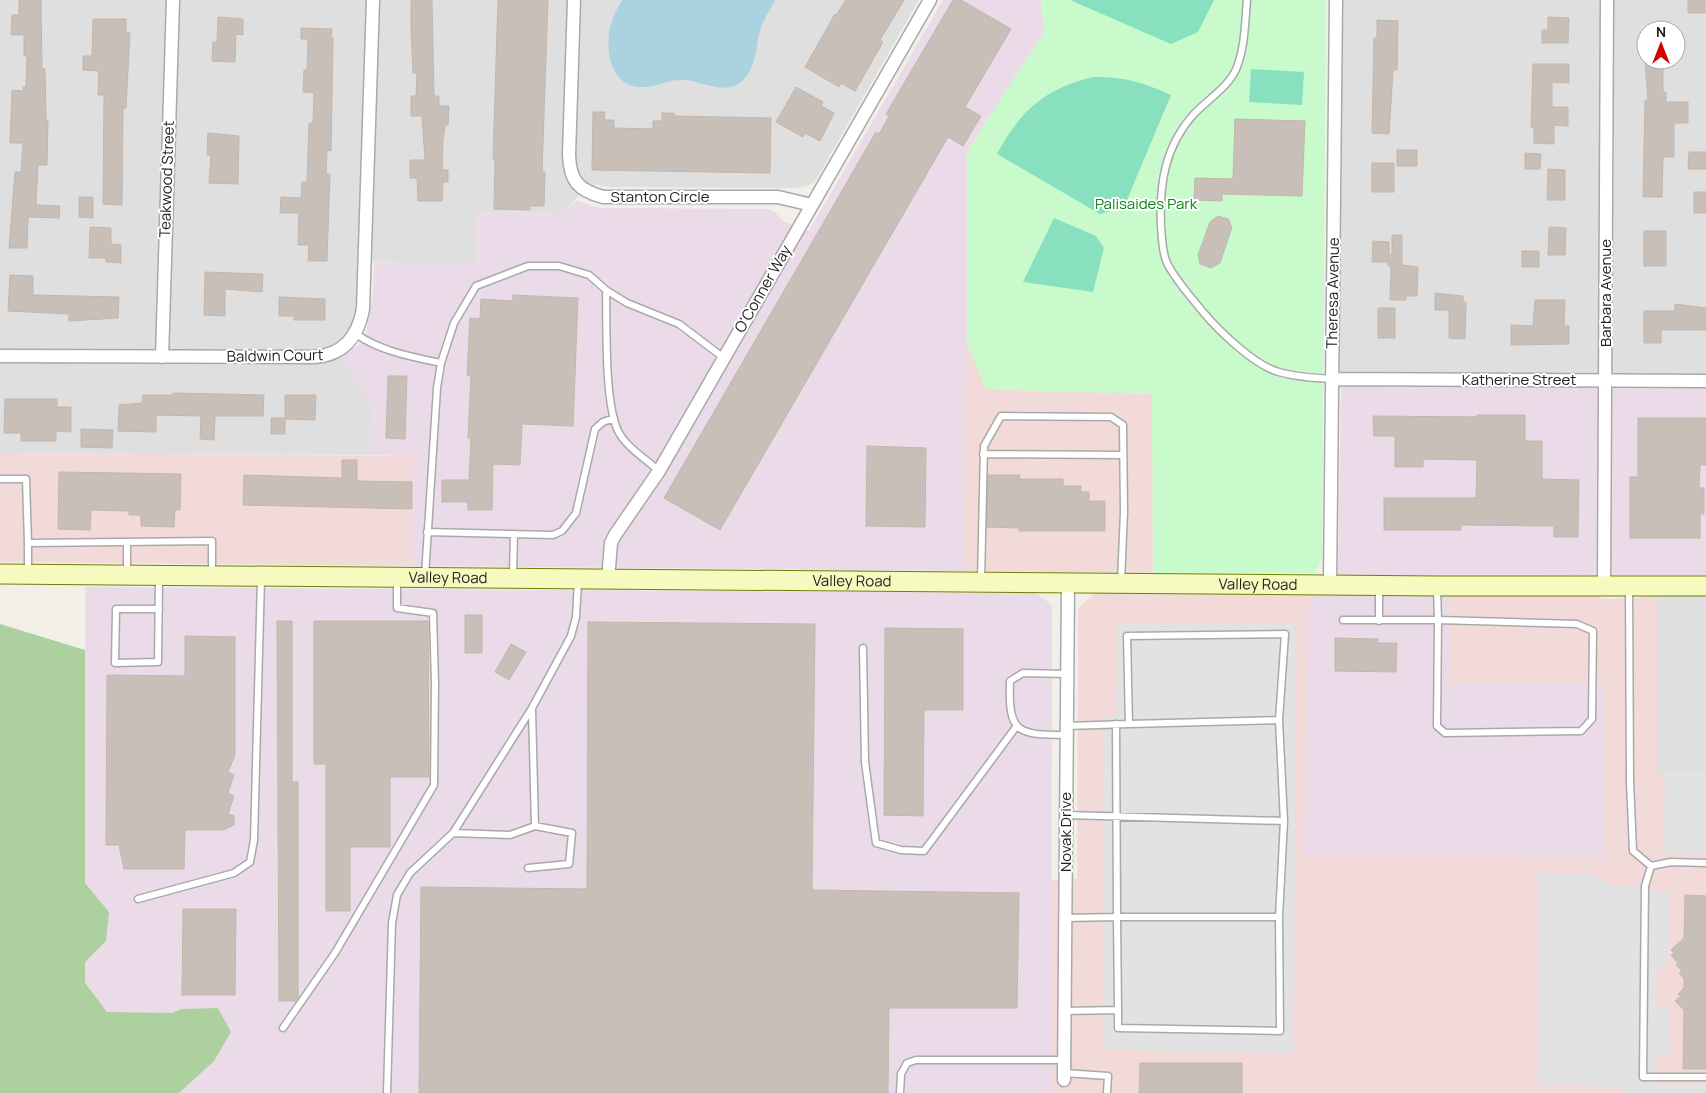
<svg xmlns="http://www.w3.org/2000/svg" width="1706" height="1093" font-family="Manrope,sans-serif">
	<rect width="100%" height="100%" fill="#f2efe9"/>
	<path fill="#e0dfdf" fill-rule="evenodd" d="M0,0h919l-98,171 -7,11 -7,4 -11,2 -186,-1 -20,-3 -28,29 -86,-1 1,53 -119,-3 -3,57 -4,10 -18,16 40,62 -4,48 -369,-2z
		M1343,0h363v381l-367,-2zM1646,30h30v30h-30z
		M1657,594l49,1v179h-49z"/>
	<path fill="#f2dad9" d="M967,343l19,46 166,5 1,179 -190,-2z
		M0,453l413,3 1,110 -414,-4z
		M1096,591l214,1 293,265 1,-83 -154,-91v-89h146l7,5 33,-1 21,-4v180h49v319h-655v-213l26,-1 1,-270z"/>
	<path fill="#ebdbe8" d="M943,0h98l3,32 -77,120v191l-4,228 -549,-5 -1,-110 -44,-1 4,-48 -33,-49 19,-14 7,-11 7,-40 1,-30 103,1 -1,-52 86,1 15,-13 14,6 12,2 165,1 6,2 9,10 26,10z
		M1341,385l365,2v188l-368,1z
		M85,587l951,6 16,12 -1,488h-879v-79l-87,-2z
		M1310,592l140,1v90h154v174l-300,-2z"/>
	<path fill="#add19e" d="M0,624l85,26v233l24,29 -3,29 -21,21v21l22,29 65,1 9,-4 37,-1 13,24 -17,29 -35,32h-179z"/>
	<path fill="#c8facc" d="M1041,0h285l-4,559 -7,14h-162l-1,-179 -166,-5 -19,-46v-191l77,-120z"/>
	<path fill="#88e0be" d="M1070,0h144l-16,32 -27,12z
		M1251,69l53,3 -2,33 -53,-3z
		M1093,77c32,0 49,5 78,18l-47,112 -24,7 -103,-60c23,-43 47,-65 96,-77z
		M1054,218l42,18 8,12 -11,44 -70,-10z"/>
	<path fill="#e2e2e2" d="M1117,623h178l-1,430 -190,-3 -1,-333 13,-2z
		M1665,772l41,1v80h-42z
		M1537,874h53l20,11h25l23,6 11,1 -1,75h-12v39l13,1 1,46h-14v32l50,1v7h-85v-6l-84,-2z"/>
	<path fill="#aad3df" d="M622,0h153c-5,10 -12,20 -15,31 -5,18 -3,35 -17,49 -19,18 -42,-1 -62,0 -14,0 -27,8 -41,7 -29,-1 -35,-36 -30,-59 2,-10 7,-19 12,-28z"/>
	<path fill="#c7bfb8" stroke="#c4b6ab" d="M19,0h22l1,69h3l1,51 2,1 -1,44h-9l-2,40 24,1 -1,12 -31,-1 -1,31h-18l6,-76h6l2,-29h-13l2,-53 11,1v-4h3l1,-31h-3v-21h-13l1,-20h7z
		M415,0h17l2,96h5v10h10l-1,19h-3l-2,15 -1,30h6v12h-5l-1,19h-24l-1,-23h-7v-18h15l-3,-44h-11v-20h5l1,-23h-4l-2,-44v-28z
		M498,0h50l-6,172h3l-1,34h-14v4l-36,-1 1,-50h-2z
		M846,0h58l-24,40 3,2 -28,49 -14,-8 -2,4 -34,-20 30,-53 1,1z
		M953,0h8l50,29 -46,78 16,9 -18,30 -15,-9 -228,393 -56,-32 212,-366 3,2 10,-18 -3,-2z
		M1688,0h17v13h-17z
		M218,17l25,2v16l-7,-1 -1,28 -23,-1 1,-19h4z
		M1548,17l21,1 -1,25h-26v-13h6z
		M93,19h33v14h4l-4,75h-3l-1,97 -19,-1 1,-109h-6l1,-24 -16,-1v-14h9z
		M1377,20l21,1 -1,49h-4l-4,64 -17,-1 2,-95h3z
		M301,28l31,1 -1,9h2l-2,113 -4,-1 -1,24h4l-3,87h-19l1,-16h-11l1,-32h-19l1,-16 20,1 1,-16h5l2,-59h4l1,-30 -11,-1 1,-22h3l1,-31h-7z
		M1645,60h18v32h3v10h22v21h-14v34h-11l-1,40h-19l2,-97h3z
		M1533,64h36v19l-17,-1v25h16v19l-14,-1v19l-20,-1v-16h-3z
		M796,87l27,15 -2,4 13,7 -14,28 -15,-8 -2,4 -27,-15z
		M593,112h12l-1,8h10v8l39,1v-8h9v-8h12v3l97,2 -1,55 -178,-3z
		M1235,119l70,2 -3,75 -80,-2v7l-28,-1 1,-22 38,1z
		M208,133l31,3 -1,48 -29,-1 2,-28h-4z
		M1397,150h20v16h-20z
		M1689,152h17v17h-18z
		M1525,153l16,1 -1,15h-15z
		M1372,163h22v29h-22z
		M1548,169l17,1v30h-18z
		M1694,192h12v21h-12z
		M79,197h14v21l-14,-1z
		M1218,216l10,3 4,8 -12,36 -9,5 -11,-4 -2,-9 12,-33z
		M90,227l21,1v16l10,1v18l-15,-1v-4h-17z
		M1549,227l17,1 -1,27h-17z
		M1644,231h22v35h-22z
		M1392,235h10v30l16,2 -1,29h-11v4h-16l1,-34h-3v-4h-16l1,-21 16,1v13h3z
		M1522,251h17v16h-17z
		M205,272l58,2 -1,18 -37,-3v27l-21,-1z
		M10,275l23,1v19l86,2 -1,21 -49,3v-7l-61,-3z
		M1435,293l28,3v6h3l-1,37 -16,-1v-28h-14z
		M513,295l65,3 -5,128 -51,-2 -2,41 -27,-1 -1,46h-24v-8h-26v-22h27l2,-42h-3l3,-62 -4,-1 3,-57 10,1 1,-20 32,2z
		M279,297l46,2v21h-31v-4h-15z
		M1535,300h30l-1,26h5v18l-58,1v-20l22,1z
		M1675,304l31,4v22h-45v13h-17v-32h31z
		M1378,308h17v30h-17z
		M388,376h19l-2,63 -19,-1z
		M173,393l91,2 -1,21h-48l-1,24 -14,-1 1,-23 -45,-1v17l-38,-1 1,-26 23,-2 1,-8h30z
		M285,395h31l-1,25 -30,-1v15h-14v-16h14z
		M5,399h52v8h14v25l-15,-1v10h-35v-8h-17z
		M1477,415h48v26h17v38l37,1 -1,57h-24v-11l-93,-1v5h-77v-32h92l1,-38 -54,-1v8h-28v-31h-21l-1,-20 104,1z
		M1638,418h68v47h-6l-1,23h5v26h-4v24h-70v-61h8z
		M81,429l32,1 -1,18 -31,-1z
		M867,446l59,2 -1,79 -59,-1z
		M342,460h15v21l55,1v27l-169,-4 1,-30 98,3z
		M59,472l122,2 -1,36h-5l-1,17 -33,-1v-11h-12v-4l-38,-1 -1,20 -32,-1z
		M988,475h32l-1,4h44v7h18v6h8v9h16v30h-86v-3l-32,-1z
		M465,615h17v38h-17z
		M277,621h15v161h6v216l-3,3h-16z
		M314,621h114l1,156h-39v70h-40v64h-24v-147h-12z
		M588,622l227,2 -3,266 207,3 -2,115h-128l-1,85h-469l2,-206 166,2z
		M885,628l78,1v81h-39l-1,106 -39,-1z
		M185,636l50,1v118l-7,17 6,3 -6,18 6,3 -6,18 6,2v9l-11,5h-38l-1,39h-60l-5,-24h-13l1,-170 78,1z
		M1335,638l43,1v4h19l-1,29 -61,-1z
		M511,644l15,8 -17,28 -14,-8z
		M1685,895l21,1v173h-23l1,-59 -9,-9 6,-5 -3,-2 6,-6v-9l-5,-6 3,-3 -6,-5 2,-2 -7,-8 3,-2 -3,-3 13,-12z
		M183,909h53l-1,86h-53z
		M1140,1063h102v30h-103z"/>
	<g fill="none" stroke-linecap="round" stroke-linejoin="round">
		<defs>
			<path id="lane" d="M1247,0c-2,22 -2,46 -10,67 -7,19 -30,33 -43,47 -29,32 -35,70 -33,112 1,13 1,26 6,37 9,18 24,34 36,49 16,19 52,54 76,60 17,5 35,6 53,7
				M606,290c1,35 -2,111 12,141 8,16 28,28 41,40
				M356,334c24,17 56,23 85,29
				M983,454l140,1
				M0,479h26l2,64 184,-2v32
				M427,532l126,3 9,-4 14,-18 19,-84 8,-7 11,-4
				M28,572v-29
				M127,573v-31
				M513,575l1,-41
				M425,576l12,-188 4,-25 13,-40 22,-37 52,-20h31l30,9 17,15 21,13 52,21 45,34
				M981,581l3,-135 17,-30 110,1 12,8 1,87 -3,70
				M1629,587l1,194 3,70 18,15 20,-4 35,1
				M159,609h-43l-1,54 43,-1 1,-85
				M1343,620h95l-1,106 8,7 136,-2 11,-12 1,-88 -16,-7 -139,-4 -1,-33
				M1379,621v-34
				M863,648l2,114 11,81 25,7 23,1 92,-124
				M532,709l3,117
				M1129,724l150,-4
				M1066,735c-49,0 -58,-2 -56,-54l13,-8 44,1
				M1066,815l218,6
				M453,833l57,2 25,-9 37,7 -3,31 -41,4
				M1651,866l-6,20 -2,191h63
				M138,899l96,-26 16,-11 4,-22 7,-262
				M1065,918l52,-1 -1,-193
				M1118,1010l-1,-93h162
				M1064,1011l54,-1v18l162,3 -1,-114 5,-96 -5,-101 6,-86 -158,2 2,88 -63,2
				M283,1028l52,-75 99,-168 1,-102 -2,-70 -36,-5v-29
				M1064,1073l44,3 -1,17
				M387,1093l5,-170 5,-28 13,-22 43,-40 79,-125 39,-72 5,-19 2,-36
				M900,1093l1,-19 6,-11 9,-3h148"/>
			<path id="street" d="M574,0l-5,155c1,26 9,35 34,42h175l34,8
				M0,356l314,1c29,-2 44,-20 49,-48l10,-309
				M162,357l11,-357
				M1332,379l374,2
				M608,580l3,-37 4,-8 44,-64 271,-471
				M1330,585l6,-585
				M1604,585l3,-585
				M1064,1080l4,-497"/>
			<g id="secondary">
				<path id="s1" d="M0,574l1437,12h269"/>
			</g>
		</defs>
		<use href="#lane" stroke="#a9a9a9" stroke-width="9"/>
		<use href="#street" stroke="#a9a9a9" stroke-width="15"/>
		<use href="#secondary" stroke="#707d05" stroke-width="21"/>
		<use href="#lane" stroke="#fff" stroke-width="6"/>
		<use href="#street" stroke="#fff" stroke-width="12"/>
		<use href="#secondary" stroke="#f7fabf" stroke-width="19"/>
	</g>
	<g text-anchor="middle" stroke-width="4" stroke-linejoin="round" paint-order="stroke">
		<g font-size="15" fill="#222" stroke="#fff">
			<text transform="translate(167 179) rotate(-88)" y="5">Teakwood Street</text>
			<text x="660" y="202">Stanton Circle</text>
			<text transform="translate(763 289) rotate(-60)" y="5">O'Conner Way</text>
			<text transform="translate(1333 293) rotate(-89)" y="5">Theresa Avenue</text>
			<text transform="translate(1606 293) rotate(-90)" y="5">Barbara Avenue</text>
			<text transform="translate(275 356) rotate(-1)" y="5">Baldwin Court</text>
			<text x="1519" y="385">Katherine Street</text>
			<text dy="5" stroke="none"><textPath href="#s1" startOffset="448">Valley Road</textPath></text>
			<text dy="5" stroke="none"><textPath href="#s1" startOffset="852">Valley Road</textPath></text>
			<text dy="5" stroke="none"><textPath href="#s1" startOffset="1258">Valley Road</textPath></text>
			<text transform="translate(1066 832) rotate(-90)" y="5">Novak Drive</text>
		</g>
		<g font-size="15" fill="#0c8416" stroke="#fff">
			<text x="1146" y="209">Palisaides Park</text>
		</g>
	</g>
	<g transform="translate(1661 45)"><circle r="24" fill="#ffffff" stroke="#a7a7a7"/>
	<path d="M0-4L9 19L0 12L-9 19Z" fill="#d40000"/>
	<text y="-8" font-size="14" font-weight="bold" text-anchor="middle" fill="#222222">N</text>
	</g>
</svg>
